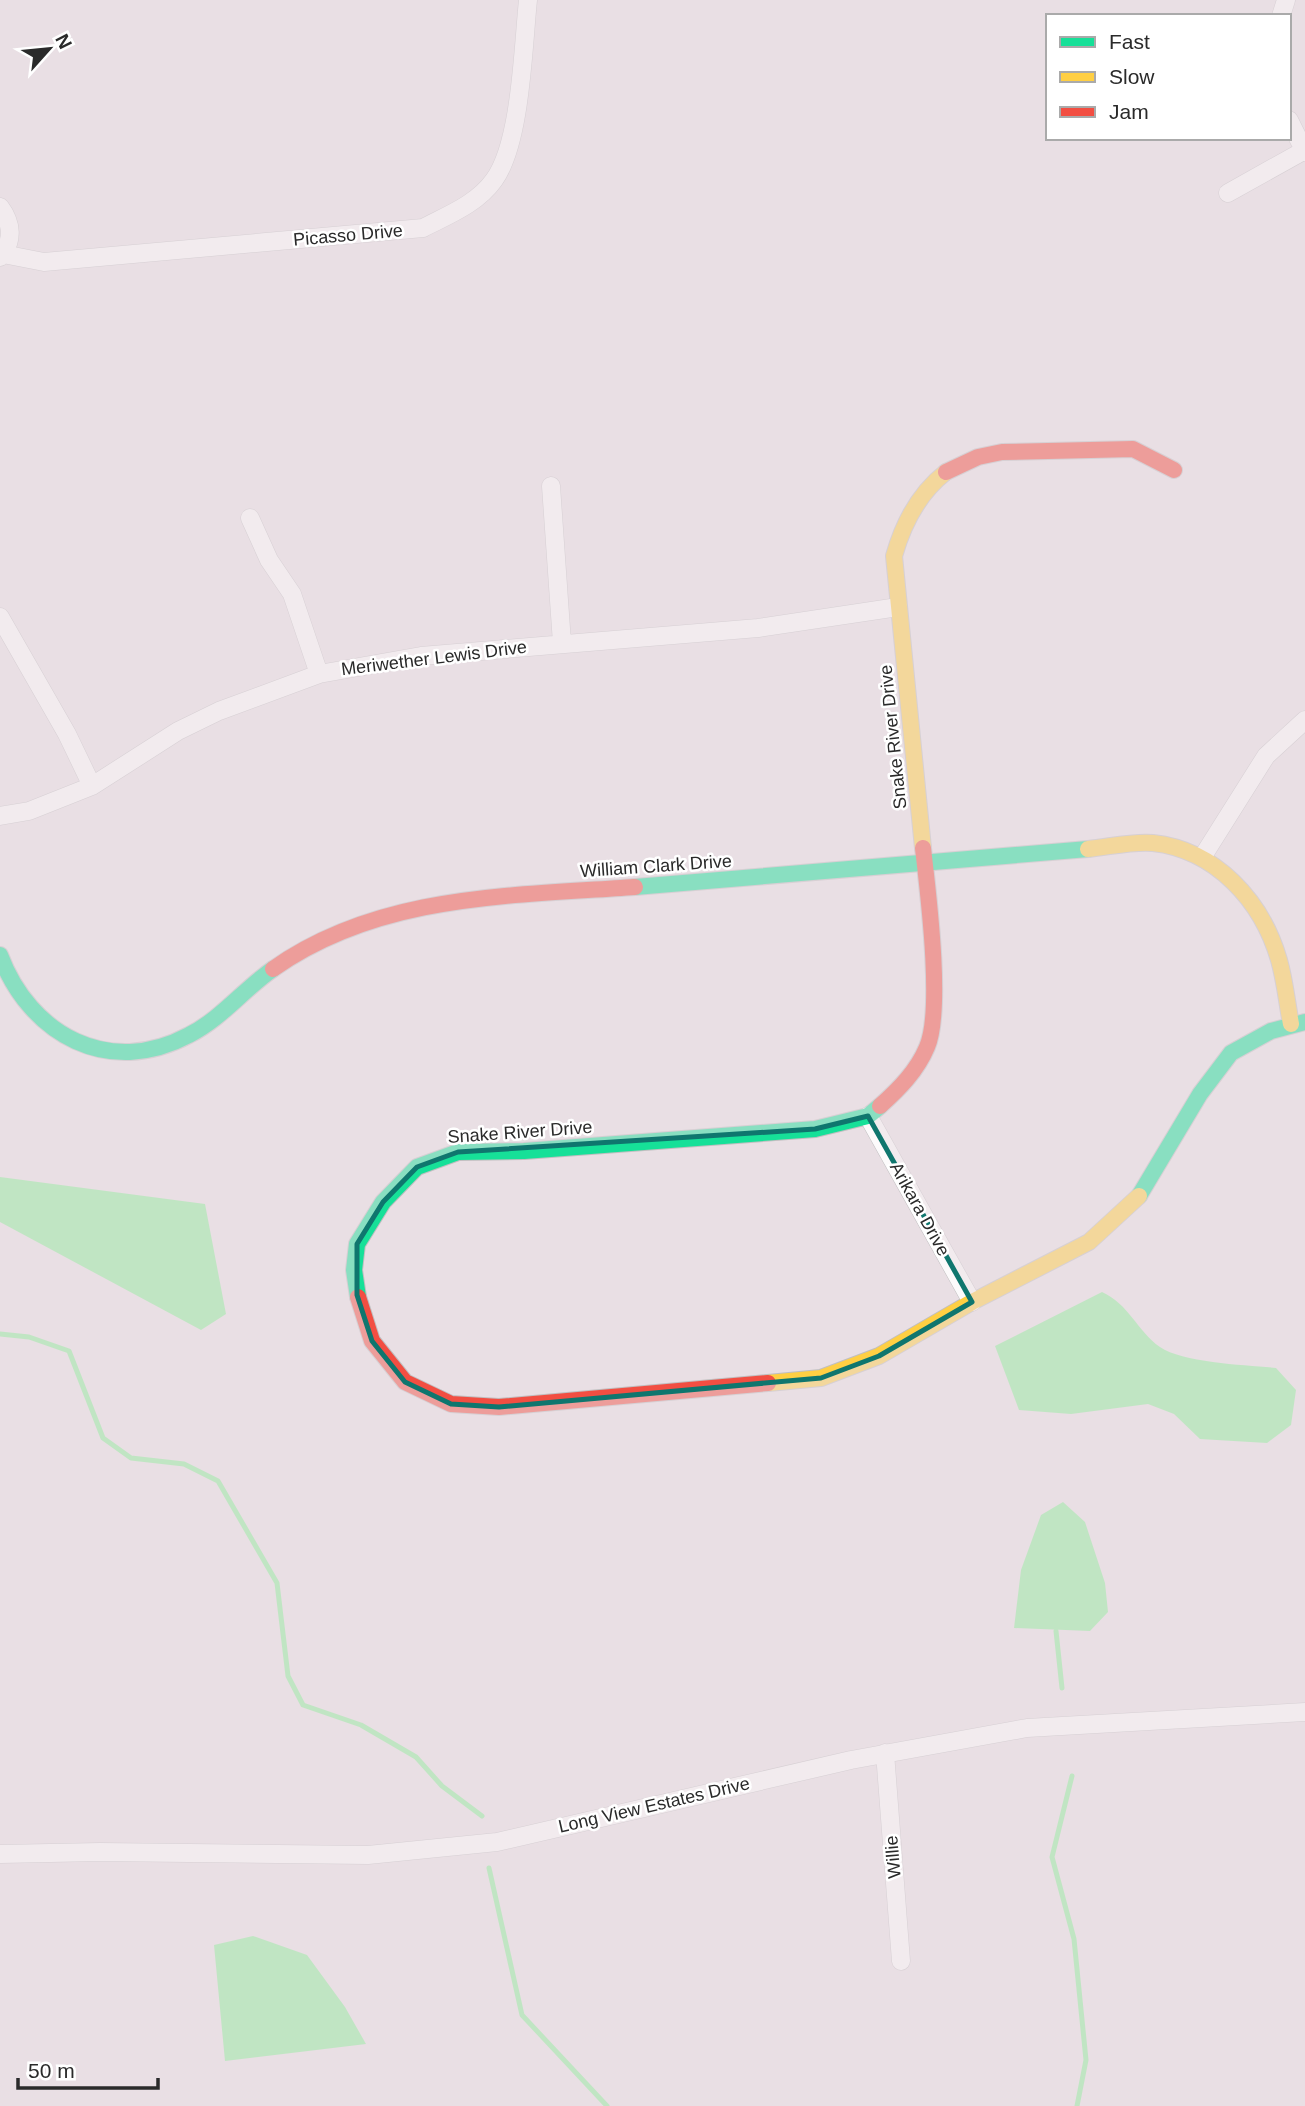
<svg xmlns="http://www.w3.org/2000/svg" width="1305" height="2106" font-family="Helvetica,sans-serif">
	<rect width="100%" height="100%" fill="#e9dfe4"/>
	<path fill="#8fee9c" d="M0,1177l205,27 21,110 -25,16 -201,-108z
		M1102,1292c27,12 35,39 58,55 23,16 87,18 116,21l20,22 -5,35 -24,18 -67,-4 -26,-25 -26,-10 -77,10 -52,-4 -24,-64z
		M1063,1502l22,20 20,61 3,29 -18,19 -76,-3 7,-58 20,-55z
		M253,1936l54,19 38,52 21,37 -141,17 -11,-116z"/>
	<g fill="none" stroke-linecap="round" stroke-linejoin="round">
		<path stroke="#8fee9c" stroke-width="5" d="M0,1334l29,3 40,14 34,87 28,20 53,6 34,17 59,102 11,93 15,29 58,20 55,32 26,29 40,30
			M1056,1631l6,57
			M1072,1776l-20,81 22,82 12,121 -9,46
			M489,1868l33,147 85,91"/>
		<defs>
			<path id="street" d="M1281,16l5,-16
				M1289,120l16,32
				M1228,193l77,-43
				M0,207c12,16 14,34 0,50
				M3,254l41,8 379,-34c25,-13 54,-24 71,-48 27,-37 29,-133 34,-180
				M551,486l11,157
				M250,518l19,42 23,34 27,80
				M0,617l67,117 25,52
				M0,816l29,-5 63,-25 86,-55 41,-20 100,-37 102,-18 337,-28 140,-21
				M1203,856l63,-100 39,-36
				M868,1116l104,186
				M885,1753l16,208
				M0,1854l100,-2 268,3 129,-13 354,-82 176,-32 278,-16"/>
			<path id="fast" d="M635,887l453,-38
				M0,955c30,80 109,123 189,80 32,-16 55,-46 84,-66
				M1139,1196l61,-102 31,-41 40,-22 34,-9
				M358,1297l-4,-27 3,-26 26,-42 34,-35 41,-15 66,-1 291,-22 53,-13 12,-10"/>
			<path id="slow" d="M923,848l-29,-292c9,-32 25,-63 52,-84
				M1088,849c21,-2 45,-8 65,-6 63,7 109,58 126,117 6,21 8,43 12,64
				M768,1383l53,-5 58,-22 93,-54 117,-60 50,-46"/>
			<path id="jam" d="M946,472l32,-15 24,-5 131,-3 41,21
				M273,969c106,-75 237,-73 362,-82
				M880,1106c19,-17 37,-35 47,-59 16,-37 1,-155 -4,-199
				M358,1297l14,44 33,41 46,22 48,3 269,-24"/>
		</defs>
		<use href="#street" stroke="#c0bfc0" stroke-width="19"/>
		<use href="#fast" stroke="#c0bfc0" stroke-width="18"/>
		<use href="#slow" stroke="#c0bfc0" stroke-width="18"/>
		<use href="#jam" stroke="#c0bfc0" stroke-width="18"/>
		<use href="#street" stroke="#fcfafb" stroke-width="18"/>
		<use href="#fast" stroke="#16e098" stroke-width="16"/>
		<use href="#slow" stroke="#ffcf43" stroke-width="16"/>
		<use href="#jam" stroke="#f24e42" stroke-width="16"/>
	</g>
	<path d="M0 0H1305V2106H0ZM868,1116l104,186 -93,54 -58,22 -322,29 -48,-3 -46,-22 -33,-41 -15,-46v-51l26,-42 34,-35 41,-15 357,-23z" fill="#e9dfe4" fill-opacity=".55" fill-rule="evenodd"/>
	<path fill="none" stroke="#0f766e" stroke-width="5" stroke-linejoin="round" d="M868,1116l104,186 -93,54 -58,22 -322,29 -48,-3 -46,-22 -33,-41 -15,-46v-51l26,-42 34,-35 41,-15 357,-23z"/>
	<g text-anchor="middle" stroke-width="5" stroke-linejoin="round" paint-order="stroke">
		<g font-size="18" fill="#2a2a2a" stroke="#fff">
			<text transform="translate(348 235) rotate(-5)" y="6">Picasso Drive</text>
			<text transform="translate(434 658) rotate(-7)" y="6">Meriwether Lewis Drive</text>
			<text transform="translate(893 737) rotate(-96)" y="6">Snake River Drive</text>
			<text transform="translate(656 866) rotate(-4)" y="6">William Clark Drive</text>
			<text transform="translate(520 1132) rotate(-4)" y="6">Snake River Drive</text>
			<text transform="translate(920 1209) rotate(61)" y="6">Arikara Drive</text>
			<text transform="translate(654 1805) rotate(-13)" y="6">Long View Estates Drive</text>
			<text transform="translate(893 1857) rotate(-95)" y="6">Willie</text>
		</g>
	</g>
	<rect x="1046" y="14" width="245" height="126" fill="#ffffff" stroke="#aaaaaa" stroke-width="2"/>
	<rect x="1060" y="37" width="35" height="10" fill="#16e098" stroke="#aaaaaa" stroke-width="2"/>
	<text x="1109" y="49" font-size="21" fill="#2a2a2a">Fast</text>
	<rect x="1060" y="72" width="35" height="10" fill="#ffcf43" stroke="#aaaaaa" stroke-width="2"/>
	<text x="1109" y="84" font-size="21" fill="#2a2a2a">Slow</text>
	<rect x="1060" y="107" width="35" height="10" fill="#f24e42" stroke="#aaaaaa" stroke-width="2"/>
	<text x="1109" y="119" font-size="21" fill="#2a2a2a">Jam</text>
	<g transform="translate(49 49) rotate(63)" stroke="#ffffff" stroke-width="5" paint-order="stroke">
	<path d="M0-5L12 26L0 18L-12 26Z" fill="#2a2a2a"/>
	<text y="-10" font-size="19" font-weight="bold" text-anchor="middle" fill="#2a2a2a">N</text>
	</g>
	<path d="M18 2078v10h140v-10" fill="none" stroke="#2a2a2a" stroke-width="3.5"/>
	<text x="28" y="2078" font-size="21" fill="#2a2a2a" stroke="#ffffff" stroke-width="5" paint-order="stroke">50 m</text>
</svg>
